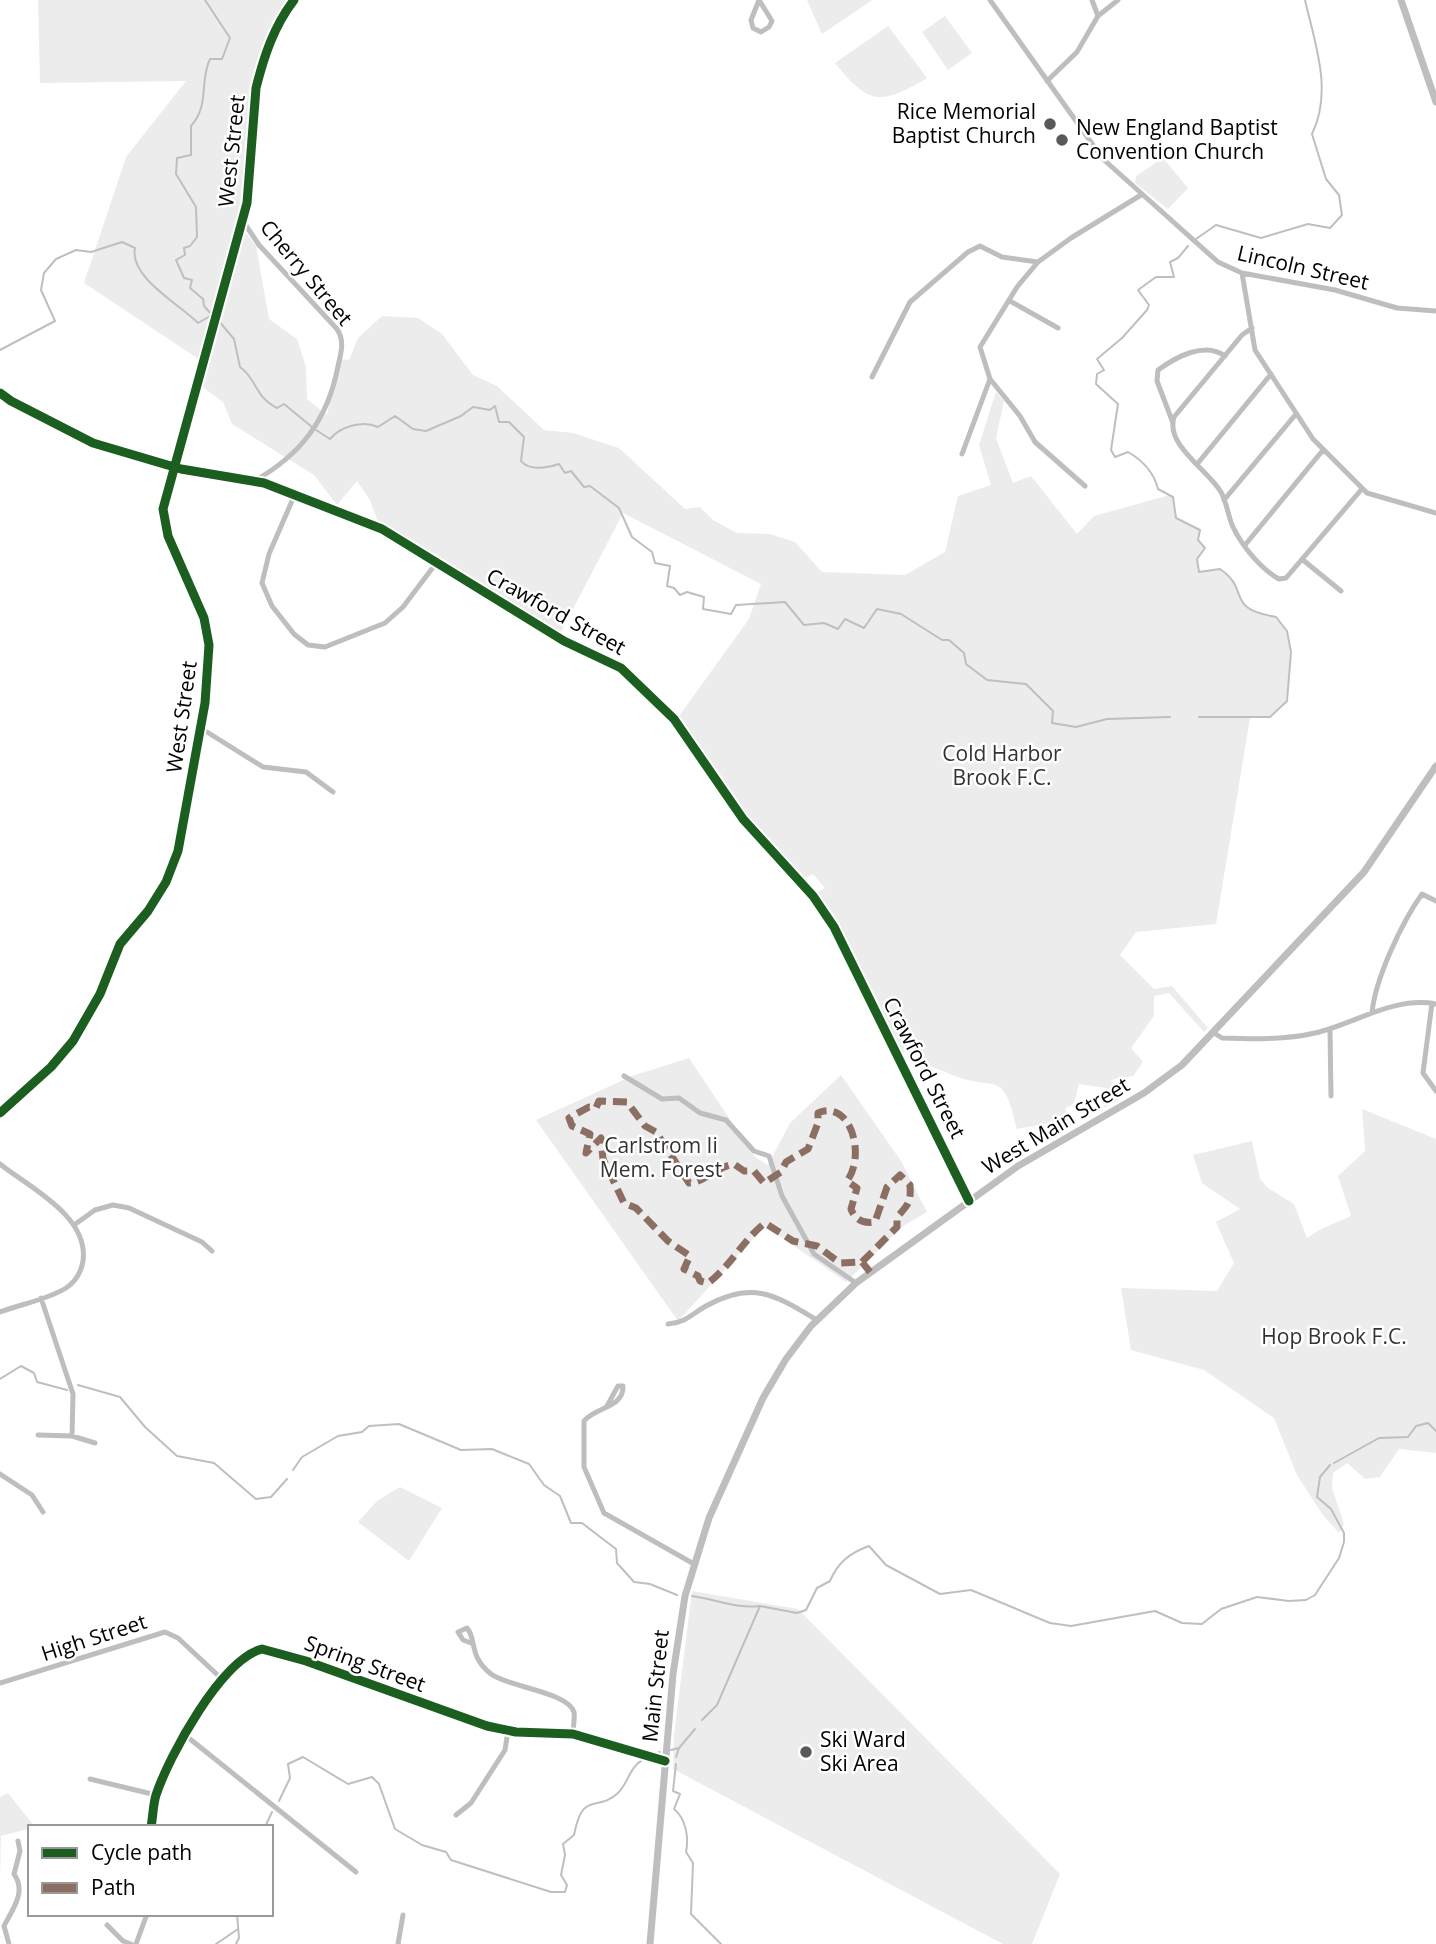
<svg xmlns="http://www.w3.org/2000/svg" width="1436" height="1944" font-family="'Open Sans',sans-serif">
	<rect width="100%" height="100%" fill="#fff"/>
	<path fill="#ececec" d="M38,0h251l-24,47 -12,32 -15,144 18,23 13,73 28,20 9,28 1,32 20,16 13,-56 9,1 9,-22 24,-22 36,2 24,16 31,41 24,11 47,44 29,3 46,15 66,61 15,-2 13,13 24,13 33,1 25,8 27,30 83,3 40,-23 13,-56 33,-11 -12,-40 17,-53 8,9 -8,37 17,45 18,-7 46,58 17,-18 76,-21 3,2 3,21 24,12 -2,10 7,8 -8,11 2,12 21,-2c32,22 4,39 56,48l11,14 4,21 -4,49 -17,16 -20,1 -34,206 -80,8 -16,23 34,34 18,-3 36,42 -4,4 -35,-39 -15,3v20l-23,32 12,14 -10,14 -22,4 8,20 -15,8 2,-20 -27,-4 -5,19 -9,6 9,16 -10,4 -4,-8 -43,8c-15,-64 -20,-35 -67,-55 -7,-3 -18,-6 -25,-11 -7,-5 -8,-10 -16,-13l-9,4 -60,-124 -25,-36 10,-6 -12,-14 -13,6 -46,-54 -75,-110 70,-97 12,-35 -138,-71 -63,121 -181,-109 -9,-25 -13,-19 -20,24 -23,-30 -82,-51 -9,-22 -22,-16 5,-22 -122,-81 42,-126 60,-76 -146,2z
		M807,0h64v1l-49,33z
		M945,16l27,37 -24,17 -26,-38z
		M888,26l39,52c-47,28 -58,27 -92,-15z
		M1163,158l25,30 -20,21 -33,-26 1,-7z
		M689,1058l66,99 13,8 22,-42 51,-48 60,86 26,51 -24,14 -57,56 -81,-56 -87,95 -142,-201 96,-44z
		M1362,1109l74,30v314l-37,-4 -19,28 -15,2 -18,-16 -14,10 -1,15 12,36 -5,9 -16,-18 -26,-40 -23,-57 -70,-48 -73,-20 -10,-62 96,3 17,-28 -18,-41 24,-13 -38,-26 -9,-28 59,-14 8,38 8,9 26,16 13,34 14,-9 30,-13 -13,-40 27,-25z
		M400,1487l42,21 -33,53 -51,-39 19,-21z
		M692,1591l106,18 262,265 -28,70h-29l-330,-175 1,-34z
		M8,1793l27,34 -34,9 -1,45v-84z"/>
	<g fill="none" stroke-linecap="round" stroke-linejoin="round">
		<path stroke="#bfbfbf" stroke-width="2" d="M1196,239l20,-14 45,13 47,-14 22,4 12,-13 -3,-20 -13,-16 -14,-45c21,-43 3,-90 -7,-134
			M1188,246l-10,12 -8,4 4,15h-18l-18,13 11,15 -2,5 -25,28 -25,21 7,11 -7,4 -1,10 22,20 -7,46 4,7 13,-5c14,8 26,21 30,37l15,8 3,21 24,12 -2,10 7,8 -8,11 2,13 21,-3c32,22 3,39 56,48l11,14 4,21 -4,49 -17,16h-71
			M218,320l16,19 6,28c18,13 13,28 37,41l7,-4 28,23
			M0,350l55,-29 -14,-31 3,-17 12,-14 20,-9 15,2 31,-10 13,6c-6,29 44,56 63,75l14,-8 -8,-9 -1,-7 -13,-11 2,-8 -8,-2 -8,-18 9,-5 -1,-7 6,-2 7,-9 -1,-30 -20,-33 1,-16 14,-3v-29c19,-21 8,-44 19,-67h12l8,-21 -25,-38
			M316,430l14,9c11,-13 33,-19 48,-12l17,-11 18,13 13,2 35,-15 12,-9 17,3 5,-4 4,16h10l15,15 -3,24c8,10 26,7 38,3l6,9 6,-2 13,16 6,-1 29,22 13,29 20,15 3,11 15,3 -3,20 7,2 6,7 7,-3 17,5 -1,12 28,5 5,-9 49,-3 19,23 20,-2 14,6 7,-10 19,9 13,-19 24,5 41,26h7l15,13 2,11 21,16 39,4 27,27 -1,12 24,4 31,-8 63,-2
			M0,1379l21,-13 13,7 3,9 30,8
			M78,1385l42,12 25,30 32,29 37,7 42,36 15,-2 16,-18
			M1334,1463l45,-25 29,-1 8,-11 12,-3 8,8
			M293,1470l9,-13 36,-21 24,-4 7,-6 30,-2 62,26 31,-1 37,15 15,21 16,11 11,27h11l34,26 1,14 17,19 16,2 27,11
			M692,1596c22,3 45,13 67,10
			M702,1720l15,-15 43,-99 37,7 9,-3 11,-22 13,-7c8,-19 20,-28 39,-35l17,19 54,29 31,-4 79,33 21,3 84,-15 27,12 20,1 19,-15 36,-12 32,4 17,-1 9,-5 24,-37 5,-16v-9l-13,-24 -14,-12 3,-20 10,-12
			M671,1750l8,-2 16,-19
			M654,1754l6,-2
			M676,1757l3,-9
			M676,1764l-3,27 7,3 -6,15c12,10 15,28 12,43l7,11 -2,51 30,30
			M279,1801l11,-23 -2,-14 15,-7 45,27 24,-7 7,7 16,45 27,16 24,7 5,8 100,32h14l2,-7 -6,-10 4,-20 -2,-11 11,-9c9,-46 23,-22 44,-42 11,-11 11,-26 26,-34
			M265,1827l7,-15
			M216,1944l22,-15
			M236,1944l3,-6 -2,-24"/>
		<path stroke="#bebebe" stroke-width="5" d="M759,0l-8,20 2,8 8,4 8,-5 3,-6 -13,-21
			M990,0l113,159 115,103 24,11 93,17 62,18 39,3
			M1092,0l6,16
			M1047,81l30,-29 21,-36 20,-16
			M243,221l16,24 78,84c8,12 4,24 1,37 -10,53 -37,89 -84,115
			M1242,273l13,77 58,89 54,54 69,20
			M1010,301l48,27
			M1252,328l-10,7 -68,82c-9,28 34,53 47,75 6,11 7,24 12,35 9,19 28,42 46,52l7,-1 75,-88
			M872,377l38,-75 58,-50 12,-6 22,11 36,5
			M0,393l11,8 82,42 88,26 83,14 118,46 182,112 57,27 53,51 69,100 70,77 21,31 135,274
			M1173,423l-16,-42 1,-11c18,-13 47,-29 67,-14
			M962,454l28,-75
			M1198,463l73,-89
			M1085,486l-50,-44 -15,-26 -30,-37 -10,-32 37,-60 21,-25 33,-24 70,-43
			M295,494l-26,60 -7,29 10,23 22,28 14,11 17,2 60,-24 18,-16 34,-45
			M1224,500l72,-86
			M1245,545l78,-95
			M1303,560l38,31
			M199,727l64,40 43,5 27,20
			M1432,1003l-9,70 13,18
			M1372,1013c3,-34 30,-91 50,-119l14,7
			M1330,1029l1,67
			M1214,1033l8,5c30,1 63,2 93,-5 39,-9 79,-37 121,-29
			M624,1076l38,23 17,-1 21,15 26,7 28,31 15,5 13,40 32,58 42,29
			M0,1113l51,-46 22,-26 27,-47 20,-50 28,-33 18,-29 12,-31 27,-148 4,-58 -5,-27 -36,-82 -5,-27 84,-306 9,-115c8,-32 18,-62 38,-88
			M0,1164c30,24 89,52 83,97 -2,12 -8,21 -17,27 -19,12 -45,16 -66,24
			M74,1225l21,-15 18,-5 16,3 73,34 10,9
			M41,1298l32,96 -1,42
			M668,1324c17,-1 24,-10 38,-18 47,-26 69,-11 111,14
			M607,1406l11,-20h5c1,22 -28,21 -39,35v46l20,46 90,51
			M38,1435l34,1 23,7
			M0,1474l32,21 11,17
			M471,1643l-8,-3 -5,-8 9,-4c10,11 1,28 24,46 17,13 77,18 83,38 1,7 -1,15 -1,22
			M0,1683l165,-51 13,6 45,42
			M185,1735l171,137
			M90,1779l66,16
			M456,1815l15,-12 34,-53 3,-19
			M151,1827c2,-11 2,-22 5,-32 13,-39 65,-135 106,-146l44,12 181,65 29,6 57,2 92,27
			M107,1925l16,16 8,3
			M9,1944l-5,-18c8,-16 23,-34 10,-52l6,-23 -2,-10
			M136,1944l11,-30
			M398,1944l5,-29"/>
		<path stroke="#bebebe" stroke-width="7" d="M1401,0l35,102
			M650,1944l23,-270 12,-78 24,-78 54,-120 23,-39 25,-33 45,-43 162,-117 126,-73 38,-28 182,-193 72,-106"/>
		<path stroke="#8d6e63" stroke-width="7" stroke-dasharray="14 7" stroke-linecap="butt" d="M862,1262l35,-35v-10c12,-13 14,-15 13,-32l-10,-10 -13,12 -12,35c-11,2 -20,-2 -24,-13l6,-21 -10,-7c19,-25 4,-82 -29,-68v10l-10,26 -22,13 -5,10 -17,11 -10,-12h-10l-10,-7c-20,4 -29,18 -45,19l-33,-51 -11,-6 -18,-24 -28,-1 -3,7 -7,-1 -20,11 3,8 18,8 -4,19 15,-15 2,21 21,44 12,5 32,33 22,15 -6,13 14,7 2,5 8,2c23,-17 34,-42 57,-60l28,18 24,5 23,17 22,-1 8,10"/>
		<defs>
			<path id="cycleway" d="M0,393l11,8 82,42 88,26 83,14 118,46 182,112 57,27 53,51 69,100 70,77 21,31 135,274
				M0,1113l51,-46 22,-26 27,-47 20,-50 28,-33 18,-29 12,-31 27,-148 4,-58 -5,-27 -36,-82 -5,-27 84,-306 9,-115c8,-32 18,-62 38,-88
				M151,1827c2,-11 2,-22 5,-32 13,-39 65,-135 106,-146l44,12 181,65 29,6 57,2 92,27"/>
		</defs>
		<use href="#cycleway" stroke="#fff" stroke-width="13"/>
		<use href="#cycleway" stroke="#1b5e20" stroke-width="9"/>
	</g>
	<g fill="#595959" stroke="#fff" stroke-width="2.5">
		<circle cx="1050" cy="124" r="7"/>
		<circle cx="1062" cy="140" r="7"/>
		<circle cx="806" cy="1752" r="7"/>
	</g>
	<g text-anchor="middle" stroke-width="5" stroke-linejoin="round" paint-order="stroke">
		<g font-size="21" fill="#000" stroke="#fff" text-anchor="start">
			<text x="1036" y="119" text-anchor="end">Rice Memorial<tspan x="1036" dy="24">Baptist Church</tspan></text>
			<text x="1076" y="135">New England Baptist<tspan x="1076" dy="24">Convention Church</tspan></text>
			<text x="820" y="1747">Ski Ward<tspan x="820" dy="24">Ski Area</tspan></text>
		</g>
		<g font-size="21" fill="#000" stroke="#fff">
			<text transform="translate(232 151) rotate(-84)" y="7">West Street</text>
			<text transform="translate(1303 268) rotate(13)" y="7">Lincoln Street</text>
			<text transform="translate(306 273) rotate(50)" y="7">Cherry Street</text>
			<text transform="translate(556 612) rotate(29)" y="7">Crawford Street</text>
			<text transform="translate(182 717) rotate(-82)" y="7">West Street</text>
			<text transform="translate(924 1068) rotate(63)" y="7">Crawford Street</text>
			<text transform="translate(1056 1126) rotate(-31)" y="7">West Main Street</text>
			<text transform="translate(94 1638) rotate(-18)" y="7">High Street</text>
			<text transform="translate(365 1664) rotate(20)" y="7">Spring Street</text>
			<text transform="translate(656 1686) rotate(-84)" y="7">Main Street</text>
		</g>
		<g font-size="21" fill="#333" stroke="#fff">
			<text x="1002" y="761">Cold Harbor<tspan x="1002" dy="24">Brook F.C.</tspan></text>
			<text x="661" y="1153">Carlstrom Ii<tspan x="661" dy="24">Mem. Forest</tspan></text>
			<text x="1334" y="1344">Hop Brook F.C.</text>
		</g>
	</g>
	<rect x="28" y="1825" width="245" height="91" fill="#ffffff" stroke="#999999" stroke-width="2"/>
	<rect x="42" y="1848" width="35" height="10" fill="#1b5e20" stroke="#999999" stroke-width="2"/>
	<text x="91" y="1860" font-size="21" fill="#000000">Cycle path</text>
	<rect x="42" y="1883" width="35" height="10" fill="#8d6e63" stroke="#999999" stroke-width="2"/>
	<text x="91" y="1895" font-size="21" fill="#000000">Path</text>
</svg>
